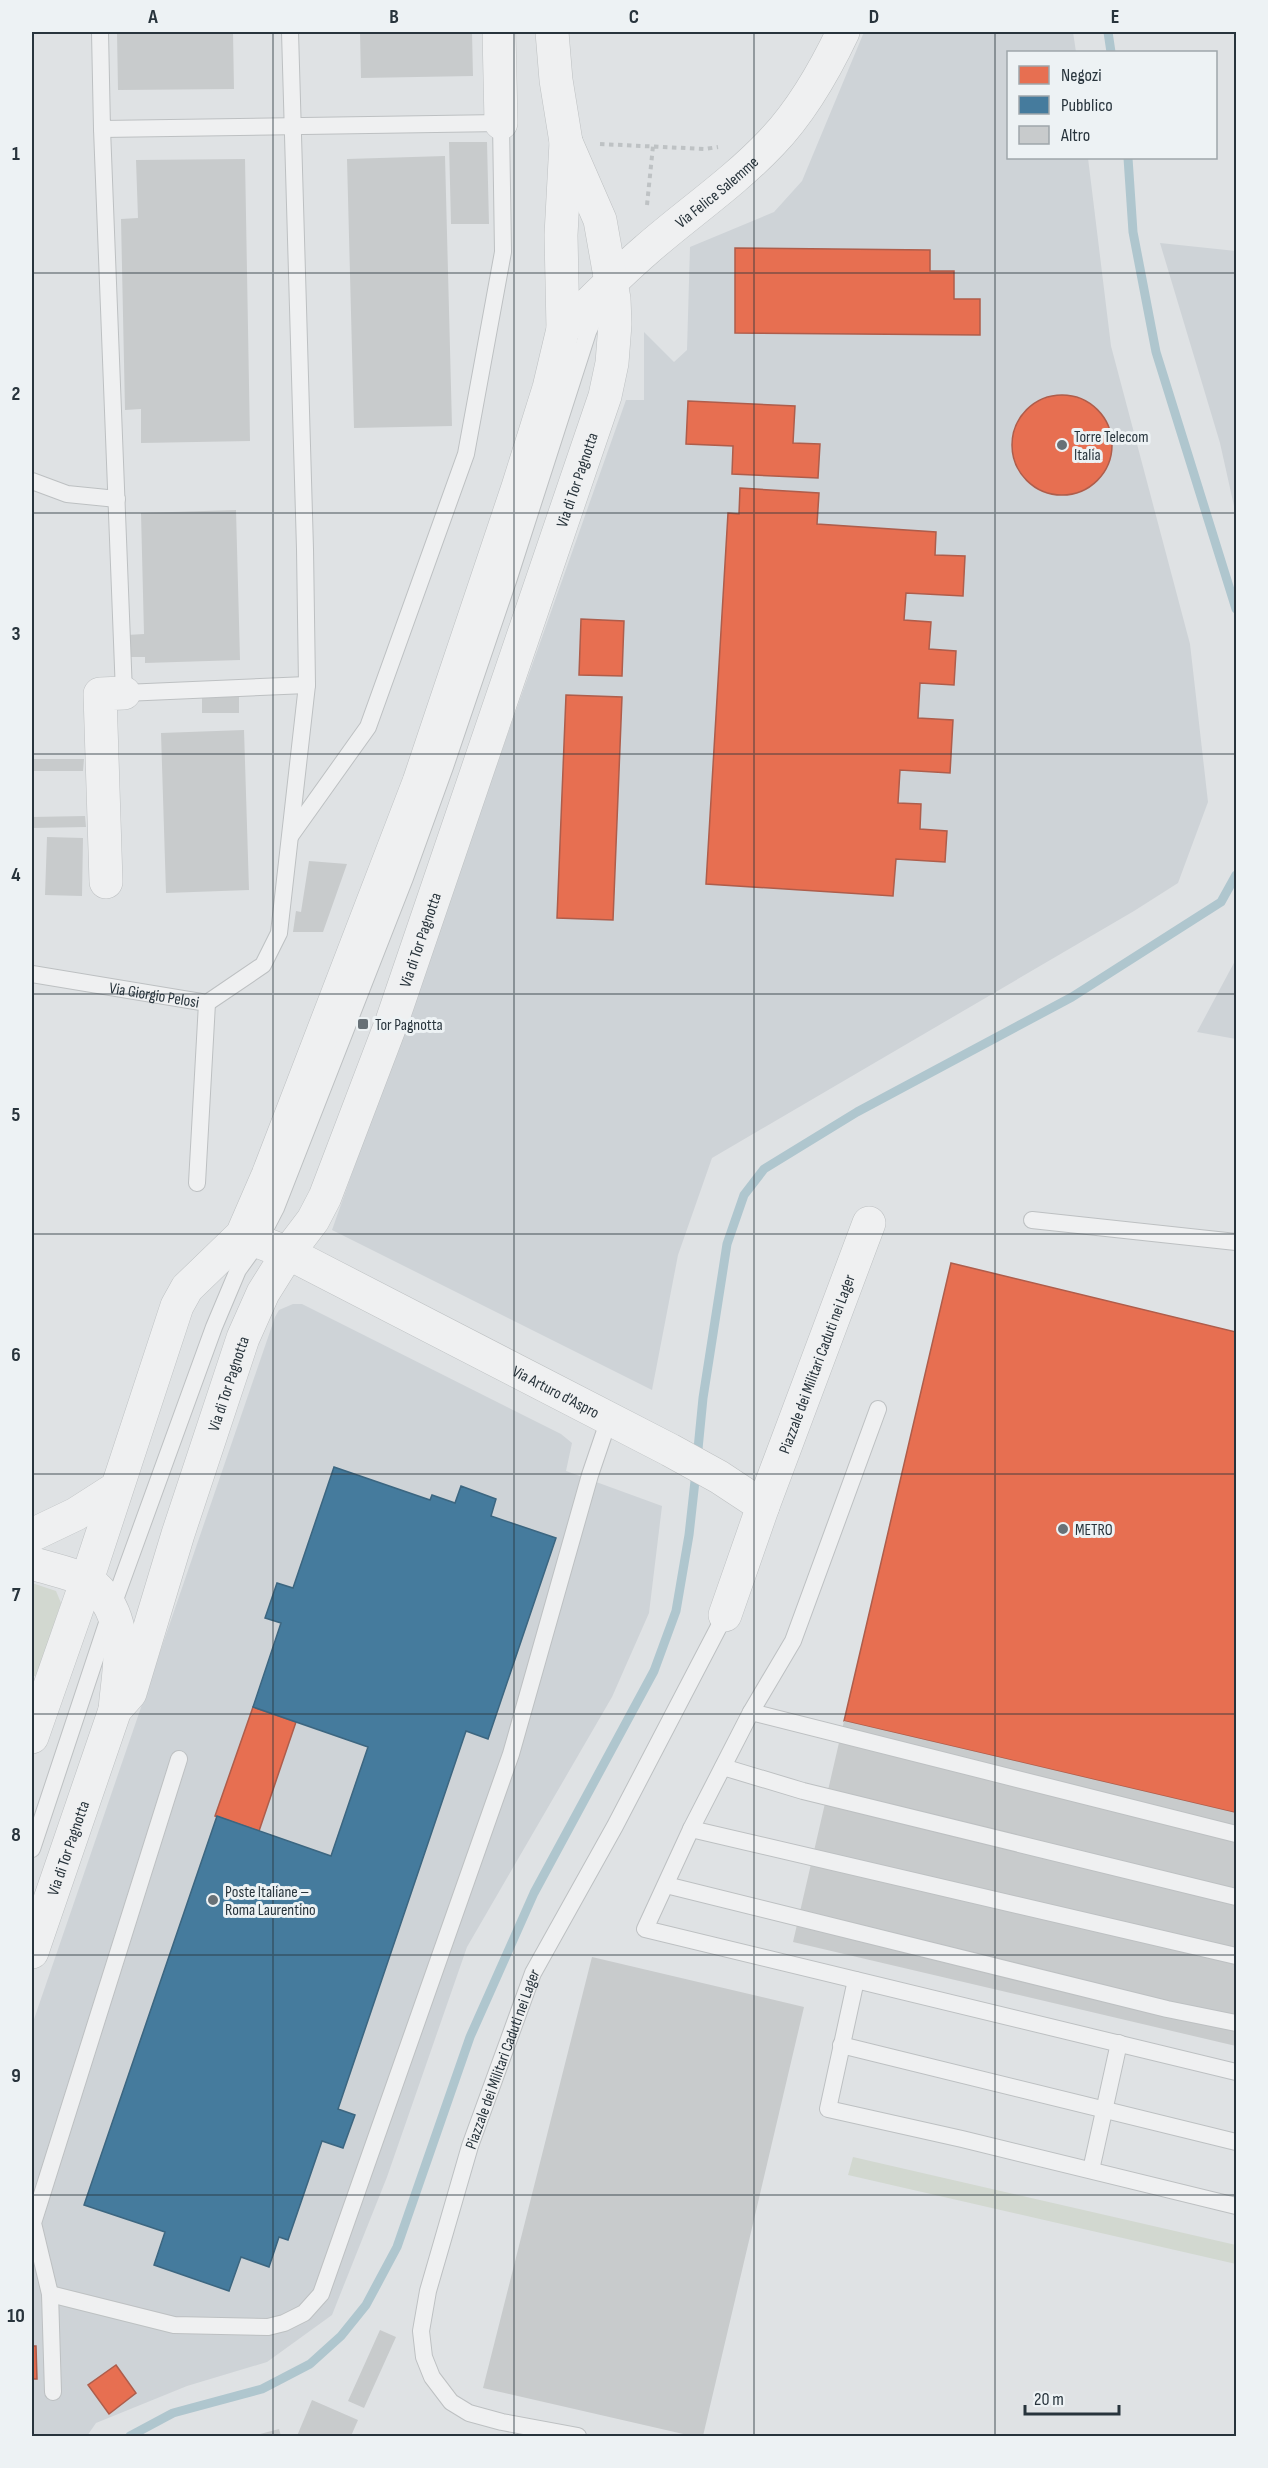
<svg xmlns="http://www.w3.org/2000/svg" width="1268" height="2468" font-family="'Sofia Sans Condensed',sans-serif">
	<rect width="100%" height="100%" fill="#dfe2e4"/>
	<path fill="#ced3d7" d="M864,32h209l3,20h-68v106h80l23,188 79,298 18,158 -30,81 -44,28 -422,247 -34,97 -26,135 -320,-160 294,-830h18v-68l30,30 13,-12 3,-103 84,-35 28,-31z
		M1160,243l76,8v264l-16,-72z
		M1236,959v80l-39,-7z
		M293,1304h9l259,130 11,9 -6,28 96,35 -13,107 -37,84 -145,250 -80,230 -55,138 -65,47 -80,24 -91,37 -9,13h-55v-411l243,-708 4,-7z"/>
	<path fill="#d2d8d0" d="M32,1583l24,8 5,12 -24,73h-4z
		M853,2157l383,88v19l-388,-89z"/>
	<path fill="#e76f51" stroke="#ae5d4b" stroke-width="1.5" d="M735,248l195,2v21h24v28h26v36l-245,-2z
		M1012 445a50 50 0 1 1 100 0a50 50 0 1 1-100 0Z
		M688,401l107,5 -2,37 27,1 -2,34 -86,-4 1,-28 -47,-2z
		M740,488l79,5 -2,31 119,8 -1,23 30,1 -2,40 -57,-3 -2,27 27,2 -2,27 27,2 -2,34 -34,-2 -2,35 35,2 -3,53 -50,-3 -2,33 23,1 -1,25 27,2 -2,31 -49,-3 -3,37 -187,-12 22,-371 11,1z
		M581,619l43,2 -2,55 -43,-1z
		M566,695l56,2 -9,223 -56,-2z
		M951,1263l285,69v481l-392,-92z
		M253,1707l43,15 -37,109 -44,-15z
		M32,2346h4l1,33h-5z
		M116,2365l20,28 -27,21 -21,-29z"/>
	<path fill="#457b9d" stroke="#3c6680" stroke-width="1.5" d="M334,1467l96,33 2,-5 23,8 6,-17 35,13 -5,17 65,22 -68,201 -22,-8 -128,378 17,6 -12,33 -21,-7 -34,99 -9,-3 -10,30 -28,-10 -12,34 -75,-26 11,-33 -81,-27 133,-389 114,40 37,-109 -115,-40 28,-84 -16,-5 12,-35 16,5z"/>
	<g fill="none" stroke-linecap="round" stroke-linejoin="round">
		<path stroke="#afc6ce" stroke-width="9" d="M1108,32l3,20
			M1128,158l5,74 23,120 80,257
			M697,1459l6,-61 24,-154 17,-49 20,-26 93,-57 215,-115 149,-95 15,-27
			M130,2436l43,-23 89,-24 48,-25 31,-28 25,-31 31,-58 73,-210 64,-144 120,-222 22,-60 13,-76 7,-63"/>
	</g>
	<path fill="#c8cbcc" d="M117,32h116l1,57 -116,1z
		M360,32h112l1,44 -112,2z
		M449,142h38l2,82h-38z
		M445,156l7,270 -98,2 -7,-269z
		M245,159l5,282 -109,2v-34l-16,1 -4,-191 17,-1 -2,-58z
		M236,510l4,150 -95,3v-6h-17l-1,-22 17,-1 -3,-121z
		M202,696h37v17h-37z
		M244,730l5,160 -83,3 -5,-160z
		M32,759h52l-1,12h-51z
		M85,816l1,11 -54,1v-11z
		M47,837l36,1 -1,58 -37,-1z
		M309,861l38,3 -24,68h-30l3,-21 5,1z
		M844,1721l392,92v233l-443,-104z
		M592,1957l212,50 -101,429h-11l-209,-48z
		M380,2330l16,7 -32,71 -16,-7z
		M312,2400l46,20 -7,16h-54z
		M279,2429l2,7h-20l-1,-2z"/>
	<g fill="none" stroke-linecap="round" stroke-linejoin="round">
		<defs>
			<g id="service">
				<path d="M100,32l2,97 399,-6 2,129 -37,202 -98,273 -77,108"/>
				<path d="M102,129l22,564 183,-8"/>
				<path d="M32,481l35,13 50,5"/>
				<path id="s1" d="M32,974l175,29 -10,180"/>
				<path d="M207,1003l56,-38 16,-32 28,-248 -2,-136 -15,-517"/>
				<path d="M1032,1220l204,22"/>
				<path d="M878,1409l-85,232 -42,71 -60,117 -46,100 591,143"/>
				<path d="M751,1712l485,122"/>
				<path d="M723,1767l80,24 433,106"/>
				<path d="M691,1829l545,127"/>
				<path d="M32,1849l80,-241 102,-281 24,-57 21,-29 17,-33 129,-330 40,-111 64,-189 79,-246 13,-28"/>
				<path d="M666,1885l501,124 69,14"/>
				<path d="M856,1980l-28,129 134,30 274,67"/>
				<path d="M841,2045l395,97"/>
				<path d="M1091,2170l28,-127"/>
				<path d="M50,2294l124,31 94,2 16,-4 20,-10 17,-19 190,-540 79,-279 19,-56"/>
				<path d="M53,2392l-3,-98 -17,-71 146,-464"/>
				<path id="s2" d="M578,2436l-76,-14 -33,-9 -18,-11 -19,-25 -8,-20 -3,-26 7,-40 42,-145 63,-173 82,-147 110,-211"/>
			</g>
			<g id="minor">
				<path d="M499,32l2,91"/>
				<path id="s3" d="M563,329c27,-26 54,-54 83,-79 41,-36 87,-67 125,-107 31,-32 53,-71 72,-111"/>
				<path d="M106,882l-6,-188 24,-1"/>
				<path id="s4" d="M242,1235l46,18 382,197 49,27 44,29 -38,109"/>
				<path id="s5" d="M763,1506l106,-283"/>
				<path d="M32,1535l44,-21 39,-25"/>
				<path d="M32,1563c17,6 36,9 53,17 7,3 15,11 20,18 24,35 13,73 10,112"/>
			</g>
			<g id="tertiary">
				<path d="M32,1737l55,-157 90,-274 10,-18 55,-53 26,-60 151,-393 99,-295 31,-99 14,-59 -2,-94 5,-93 -10,-62 -4,-48"/>
				<path id="s6" d="M32,1952l83,-242 15,-17 48,-159 65,-196 20,-45 25,-40 25,-33 12,-23 67,-176 213,-625 7,-33 3,-39 -1,-25 -14,-79 -34,-78"/>
			</g>
		</defs>
		<use href="#service" stroke="#bdc0c2" stroke-width="18"/>
		<use href="#minor" stroke="#bdc0c2" stroke-width="34"/>
		<use href="#tertiary" stroke="#bdc0c2" stroke-width="34"/>
		<path stroke="#bec2c4" stroke-width="4" stroke-dasharray="4.5 4.5" stroke-linecap="butt" d="M600,144l105,5 13,-2
			M647,205l6,-59"/>
		<use href="#service" stroke="#eff0f1" stroke-width="16"/>
		<use href="#minor" stroke="#eff0f1" stroke-width="33"/>
		<use href="#tertiary" stroke="#eff0f1" stroke-width="33"/>
	</g>
	<path fill="none" stroke="#28343c" stroke-width="1.5" stroke-opacity="0.55" d="M273,32v2404M514,32v2404M754,32v2404M995,32v2404M32,273h1204M32,513h1204M32,754h1204M32,994h1204M32,1234h1204M32,1474h1204M32,1714h1204M32,1955h1204M32,2195h1204"/>
	<g fill="#687177" stroke="#edf2f4" stroke-width="2">
		<circle cx="1062" cy="445" r="6"/>
		<rect x="357" y="1018" width="12" height="12" rx="3"/>
		<circle cx="1063" cy="1529" r="6"/>
		<circle cx="213" cy="1900" r="6"/>
	</g>
	<g text-anchor="middle" stroke-width="6" stroke-linejoin="round" paint-order="stroke">
		<g font-size="16" fill="#28343c" stroke="#edf2f4">
			<text dy="6" stroke="none"><textPath href="#s3" startOffset="206">Via Felice Salemme</textPath></text>
			<text dy="6" stroke="none"><textPath href="#s6" startOffset="1575">Via di Tor Pagnotta</textPath></text>
			<text dy="6" stroke="none"><textPath href="#s6" startOffset="1089">Via di Tor Pagnotta</textPath></text>
			<text dy="6" stroke="none"><textPath href="#s1" startOffset="124">Via Giorgio Pelosi</textPath></text>
			<text dy="6" stroke="none"><textPath href="#s5" startOffset="152">Piazzale dei Militari Caduti nei Lager</textPath></text>
			<text dy="6" stroke="none"><textPath href="#s6" startOffset="603">Via di Tor Pagnotta</textPath></text>
			<text dy="6" stroke="none"><textPath href="#s4" startOffset="351">Via Arturo d'Aspro</textPath></text>
			<text dy="6" stroke="none"><textPath href="#s6" startOffset="110">Via di Tor Pagnotta</textPath></text>
			<text dy="6" stroke="none"><textPath href="#s2" startOffset="496">Piazzale dei Militari Caduti nei Lager</textPath></text>
		</g>
		<g font-size="16" fill="#28343c" stroke="#edf2f4" text-anchor="start">
			<text x="1074" y="442">Torre Telecom<tspan x="1074" dy="18">Italia</tspan></text>
			<text x="375" y="1030">Tor Pagnotta</text>
			<text x="1075" y="1535">METRO</text>
			<text x="225" y="1897">Poste Italiane –<tspan x="225" dy="18">Roma Laurentino</tspan></text>
		</g>
	</g>
	<rect width="1268" height="2468" fill="none" stroke="#edf2f4" stroke-width="66"/>
	<rect x="1007" y="51" width="210" height="108" fill="#edf2f4" stroke="#9ea6aa" stroke-width="1.5"/>
	<rect x="1019" y="66" width="30" height="18" fill="#e76f51" stroke="#9ea6aa" stroke-width="1.5"/>
	<text x="1061" y="81" font-size="18" fill="#28343c">Negozi</text>
	<rect x="1019" y="96" width="30" height="18" fill="#457b9d" stroke="#9ea6aa" stroke-width="1.5"/>
	<text x="1061" y="111" font-size="18" fill="#28343c">Pubblico</text>
	<rect x="1019" y="126" width="30" height="18" fill="#c8cbcc" stroke="#9ea6aa" stroke-width="1.5"/>
	<text x="1061" y="141" font-size="18" fill="#28343c">Altro</text>
	<path d="M1025 2405v9h94v-9" fill="none" stroke="#28343c" stroke-width="3"/>
	<text x="1034" y="2405" font-size="18" fill="#28343c" stroke="#edf2f4" stroke-width="4.5" paint-order="stroke">20 m</text>
	<rect x="33" y="33" width="1202" height="2402" fill="none" stroke="#28343c" stroke-width="2"/>
	<g font-size="20" text-anchor="middle" font-weight="bold" fill="#28343c">
		<text x="153" y="23">A</text>
		<text x="394" y="23">B</text>
		<text x="634" y="23">C</text>
		<text x="874" y="23">D</text>
		<text x="1115" y="23">E</text>
		<text x="16" y="160">1</text>
		<text x="16" y="400">2</text>
		<text x="16" y="640">3</text>
		<text x="16" y="881">4</text>
		<text x="16" y="1121">5</text>
		<text x="16" y="1361">6</text>
		<text x="16" y="1601">7</text>
		<text x="16" y="1841">8</text>
		<text x="16" y="2082">9</text>
		<text x="16" y="2322">10</text>
	</g>
</svg>
